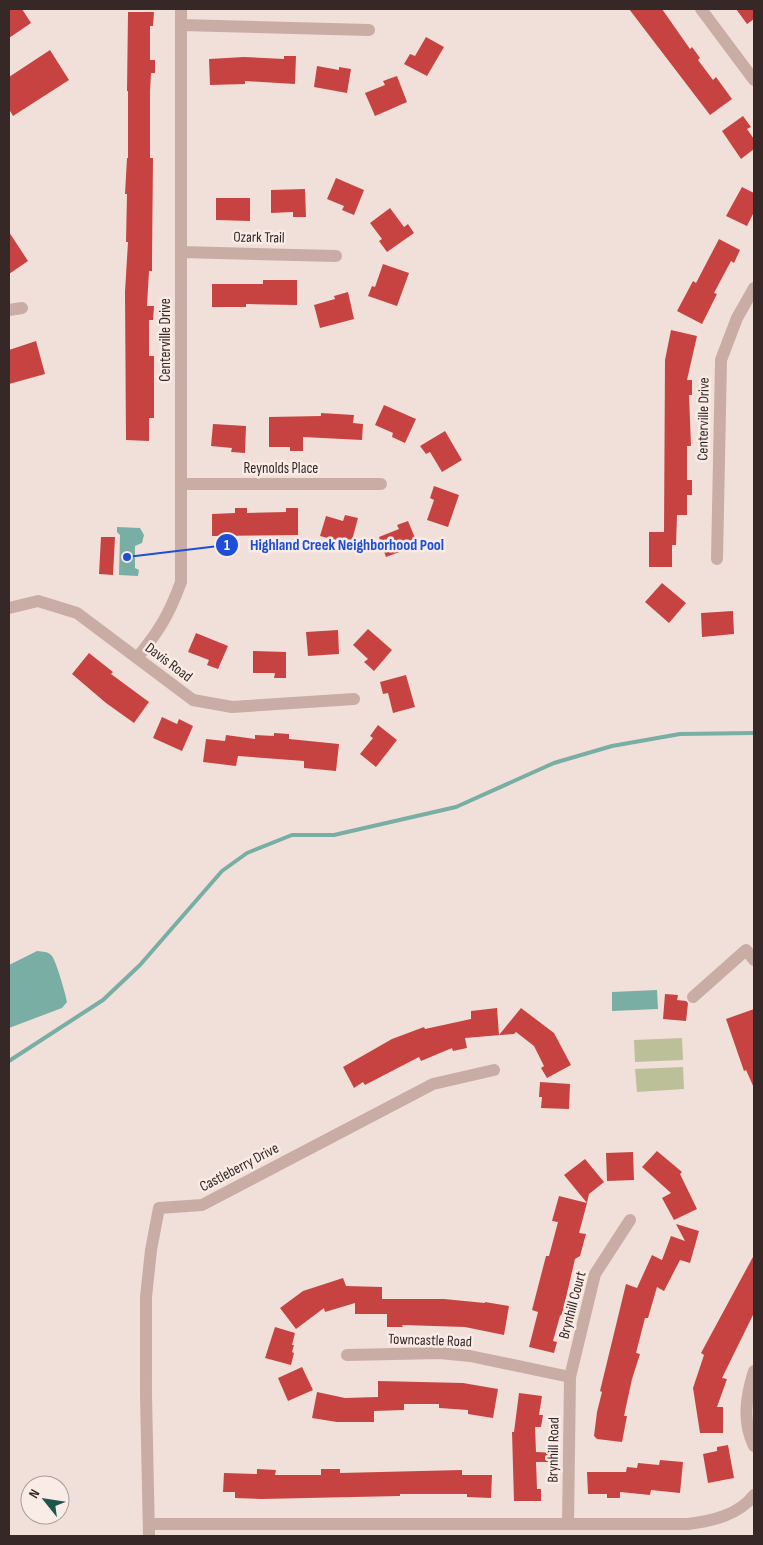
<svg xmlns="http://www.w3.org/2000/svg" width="763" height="1545" font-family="'Sofia Sans Condensed',sans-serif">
	<rect width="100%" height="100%" fill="#f1e0d9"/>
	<path fill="#bcc099" d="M682,1038l1,22 -48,2 -1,-22z
		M683,1067l1,22 -47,3 -2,-23z"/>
	<path fill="#78aea4" d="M117,527l23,1 4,7 -2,8 -7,3v22l4,2 -1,6 -19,-1 1,-40 -3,-3z
		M37,951c6,1 11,0 15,5 4,5 14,39 15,46l-5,6 -53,20v-63z
		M657,990l1,19 -46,2v-19z"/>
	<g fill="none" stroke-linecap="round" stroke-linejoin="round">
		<path stroke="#78aea4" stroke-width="4" d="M9,1061l94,-61 37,-35 82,-94 25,-18 45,-18h42l122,-28 98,-44 58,-17 68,-12 74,-1"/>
	</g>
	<path fill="#c74341" d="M9,9h13l9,14 -22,15z
		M629,9h33l28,40 2,-2 8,11 -2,2 15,20 3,-3 16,22 -22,16z
		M736,9h18v10l-7,5z
		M128,12h26l-1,14h-3v34h5v13h-4l-1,18v67h3l-1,102v11h-3l-2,35h7l-1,14h-4v36h5v62h-5v23l-23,-1 -1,-148 3,-50h-2l1,-48h-2l2,-36h1v-67h-1z
		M426,37l18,10 -17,29 -23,-12 6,-10 5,2z
		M50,50l19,30 -56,36 -4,-7v-32z
		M284,56h12l-1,28 -50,-3v3l-35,1 -1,-26 35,-2 40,2z
		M317,66l22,4v-3l12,2 -4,24 -33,-6z
		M397,76l10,26 -32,14 -10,-23 20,-8 -2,-4z
		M743,116l8,11 -4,2 7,10v10l-13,10 -19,-28z
		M336,178l28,12 -10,25 -12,-5 2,-4 -17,-7z
		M742,187l12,6v19l-7,14 -21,-10z
		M305,189l1,28h-13v-5l-22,1v-23z
		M216,198h34v23l-34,-1z
		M390,208l14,19 4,-3 6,9 -27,19 -8,-11 3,-2 -12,-16z
		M9,232l19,29 -19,13z
		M719,239l21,11 -6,13 -3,-2 -17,32 3,1 -15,30 -25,-13 16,-30 3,2z
		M383,264l26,9 -12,33 -29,-10 4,-10 3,1z
		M263,280h34v25l-51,-1v3h-34v-23h51z
		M348,292l6,27 -34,9 -6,-23 21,-6 -1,-3z
		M671,330l26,6 -10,44h5v15h-3l2,51h-4v34h5v15h-5v20h-10l-1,30h-4v22h-23v-35h15l1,-172z
		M36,341l9,33 -36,10v-34z
		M384,405l32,14 -11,24 -13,-6 1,-4 -18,-8z
		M321,413l33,2 -1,8 10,1 -1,16 -59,-3v14h-13v-4h-21v-30l52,-1z
		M213,424l33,2 -1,27 -14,-1 1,-4 -21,-2z
		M445,431l17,29 -20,12 -12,-20 -4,2 -6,-8z
		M434,486l25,9 -11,32 -21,-7 7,-20 -4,-2z
		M235,508h12v5l39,-1v-4h12v27l-86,1v-22l23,-1z
		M345,515l13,3 -7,26 -31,-8 6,-20 17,5z
		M408,521l10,24 -32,12 -7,-20 20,-8 -2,-4z
		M101,537h14l-2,38 -14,-1z
		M662,583l24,20 -17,20 -24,-21z
		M733,611l1,23 -32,3 -1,-24z
		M368,629l24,21 -18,21 -10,-9 4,-3 -15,-14z
		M338,630l1,24 -31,2 -2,-24z
		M196,633l32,13 -10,23 -11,-4 2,-5 -21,-8z
		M253,651l33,1v26h-12l1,-5h-22z
		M89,653l24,19 -2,2 38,28 -15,21 -28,-20 -34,-29z
		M406,675l9,32 -22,6 -5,-20 -5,1 -3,-12z
		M162,717l15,7 2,-5 14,7 -11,25 -29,-13z
		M378,725l19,15 -21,27 -16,-13 13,-16 -3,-2z
		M274,733l15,1v5l50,5 -3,27 -32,-3v-7l-66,-5 -2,10 -33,-4 3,-23 19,2 1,-6 29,4v-4l19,1z
		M665,994l13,1 -1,5 9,1 2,2 -2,18 -23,-2z
		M497,1008l2,27 22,-27 33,25 17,32 -24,13 -6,-10 3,-2 -10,-20 -18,-14 -2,2 -49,4 2,10 -14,3 -1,-3 -31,13 -2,-4 -54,28 -2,-3 -9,6 -11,-21 49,-28 32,-12 1,2 46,-10v-8z
		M754,1009v79l-8,-18 -2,1 -18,-52z
		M540,1082l30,2 -1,25 -28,-1 1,-11h-3z
		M657,1151l25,21 -2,2 17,35 -23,11 -12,-22 9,-5 -29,-26z
		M633,1152l1,28 -27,1 -1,-28z
		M585,1159l19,23 -15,12 -2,9 -23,-28z
		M559,1196l28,7 -8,30 7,1 -6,22 -5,3 -11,47 -2,8 -2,2 -7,25 4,1 -3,11 -25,-6 9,-35 -6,-2 14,-54h3l9,-34 -6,-1z
		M676,1224l23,7 -9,32 -10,-3 -16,31 -7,-4 -9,31h-3l-9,35 4,1 -8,25 -8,37h3l-5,26 -25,-3 -3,-3 3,-24 5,-20 -2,-1 26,-107 11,4 15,-33 10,5 9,-24 14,5z
		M754,1255v58l-32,65 5,1 -10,28h6v26h-23l-7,-45 11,-33 -3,-2z
		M343,1278l3,8 36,1v12h62l41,4v-1l24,4 -5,29 -39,-8 -63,-2 1,2h-16v-13h-32v-11l-30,9 -1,-4 -28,21 -16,-21 23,-17z
		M275,1327l20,6 -3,12h2l-2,7 2,1 -3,12 -26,-7z
		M302,1367l11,23 -25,11 -10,-23z
		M378,1381l85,2 35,6 -5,29 -25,-4v-4l-29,-2v-4h-35v6l-30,1v11h-37l-25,-4 5,-26 28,6 33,-1z
		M519,1393l23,3 -3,19h4l-2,12h-6l1,25 21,1v9h-21l1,27h4v12h-27l-2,-69h2z
		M728,1445l6,33 -26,5 -5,-29 14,-3v-4z
		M660,1460l23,2 -3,31 -29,-3 -1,5 -30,-3v6h-13v-4h-19l-1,-22h39l1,-5 10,1 1,-5 21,2z
		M257,1469l19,1 -1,5h46v-6h19v4l122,-3v5h30l-1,23 -24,-1v-3h-67v2l-139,3 -26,-1v-6h-12l1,-19 33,1z"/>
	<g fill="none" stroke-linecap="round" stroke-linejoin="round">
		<path stroke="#c9ada5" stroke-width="12" d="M701,9l53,71
			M181,25l188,5
			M181,252l155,4
			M9,310l13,-2
			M181,484h200
			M717,559l4,-199 16,-42 17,-30
			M9,608l29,-7 39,12 116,87 39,7 122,-8
			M137,658c22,-27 32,-43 44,-76v-573
			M693,997l53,-47 8,10
			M347,1355l93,-2 30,3 100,21
			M754,1371c-8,25 -12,51 0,75
			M149,1524h539c24,-3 51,-9 66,-29
			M568,1524l2,-147 25,-103 35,-54
			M149,1536l-3,-141v-98l5,-47 8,-42 43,-3 231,-121 61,-14"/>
	</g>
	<g text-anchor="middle" stroke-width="5" stroke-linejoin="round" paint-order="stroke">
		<g font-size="15" fill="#352826" stroke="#f9ebe5">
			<text transform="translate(259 237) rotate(1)" y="5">Ozark Trail</text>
			<text transform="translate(165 340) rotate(-90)" y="5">Centerville Drive</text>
			<text transform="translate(703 419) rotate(-89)" y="5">Centerville Drive</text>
			<text x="281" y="473">Reynolds Place</text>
			<text transform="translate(169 662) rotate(37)" y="5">Davis Road</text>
			<text transform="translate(239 1167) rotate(-28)" y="5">Castleberry Drive</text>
			<text transform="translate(572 1305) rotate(-75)" y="5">Brynhill Court</text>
			<text transform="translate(430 1340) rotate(2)" y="5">Towncastle Road</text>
			<text transform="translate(553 1450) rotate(-89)" y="5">Brynhill Road</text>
		</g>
	</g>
	<path fill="none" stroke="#1d4ed8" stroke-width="2" d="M127 557L227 545"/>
	<g fill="#1d4ed8" stroke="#f9ebe5" stroke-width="2">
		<circle cx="127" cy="557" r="5"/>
		<circle cx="227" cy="545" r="12"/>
	</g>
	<g font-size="15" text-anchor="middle" font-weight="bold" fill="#fff">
		<text x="227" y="550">1</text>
	</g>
	<g font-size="16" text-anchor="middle" font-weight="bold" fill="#1d4ed8" stroke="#f9ebe5" stroke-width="5" stroke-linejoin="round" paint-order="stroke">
		<text x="347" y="550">Highland Creek Neighborhood Pool</text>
	</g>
	<rect width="763" height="1545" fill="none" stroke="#352826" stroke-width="20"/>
	<g transform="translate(45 1500) rotate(300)"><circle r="24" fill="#f9ebe5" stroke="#ab9d99"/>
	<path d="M0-4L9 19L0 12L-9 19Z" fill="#1c564d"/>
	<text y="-8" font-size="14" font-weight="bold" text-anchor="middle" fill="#352826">N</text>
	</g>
</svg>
